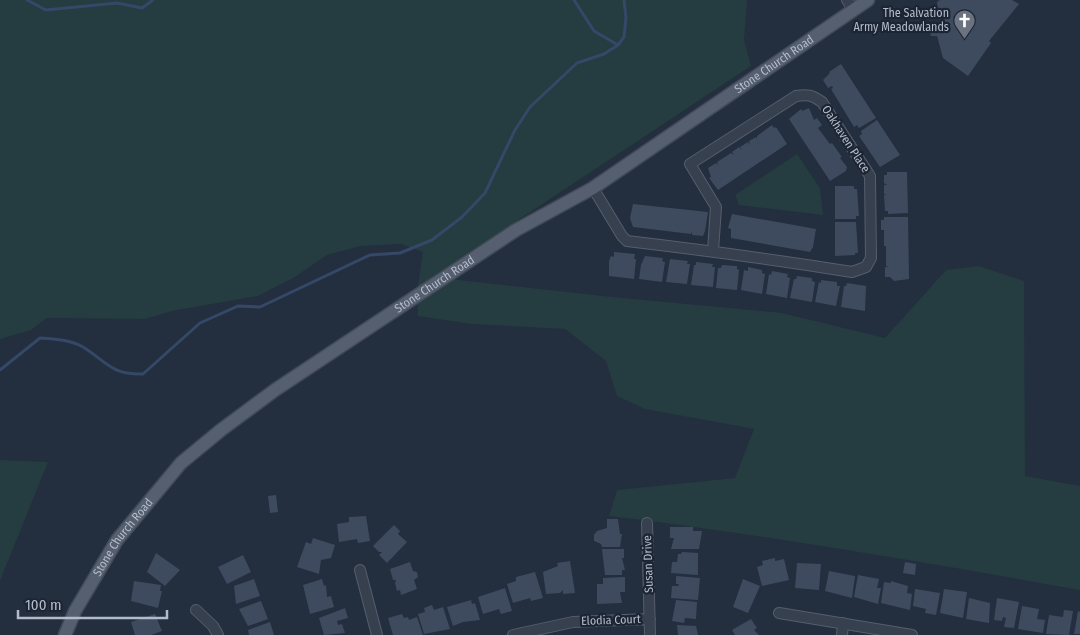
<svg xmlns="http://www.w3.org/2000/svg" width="1080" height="635" font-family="'Fira Sans Condensed',sans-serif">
	<rect width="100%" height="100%" fill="#232e3f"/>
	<path fill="#253c40" d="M0,0h747l-3,40 7,26 -319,211 180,20 170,16 103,25 61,-68 33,-4 45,15 1,195 55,10v104c-157,-28 -313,-55 -471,-74l8,-26 118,-12 19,-49 -109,-20 -28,-13 -11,-35 -41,-32 -94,-5 -53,-8v-31l5,-33 -22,-8 -40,2 -34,9 -32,22 -37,19 -86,15 -27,8 -98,-1 -16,12 -31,9z
		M797,154l23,34 3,27 -84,-10 -4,-10z
		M0,460l48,2 -48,119z"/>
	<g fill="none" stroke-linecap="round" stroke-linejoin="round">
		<path stroke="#354867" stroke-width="3" d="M27,0l19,10 71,-7 25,5 11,-8
			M574,0l20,31 24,14
			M0,370l40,-32c15,1 31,2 43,9 24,15 28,28 60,27l57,-51 38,-17 22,1 110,-52 30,-2 32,-13 30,-23 23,-24 30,-63 15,-23 47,-44 27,-9 14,-9 6,-8 2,-19 -2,-18"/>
	</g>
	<path fill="#3e4b5f" d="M940,0h72l7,4 -30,37 2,2 -23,33 -25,-18 -6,-22h-6l-3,-9 12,-5 -3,-20z
		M841,64l35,54 -17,10 -2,-3 -3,2 -23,-38 2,-1 -1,-2 -4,2 -5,-8 7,-7 -1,-1z
		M809,108l5,12 3,-2 5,7 -4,3 12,16 2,-1 10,14 -2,1 7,9 -1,4 -16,10 -41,-62 12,-10 1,2z
		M877,120l23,35 -20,12 -21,-31 3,-2 -1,-3z
		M772,125l2,3 2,-1 11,17 -69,46 -9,-12 2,-1 -3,-9 8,-5 2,2 -1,-3 14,-9 3,2 -2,-3 7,-5 3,3 -2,-3 8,-5 2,3 -1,-4 7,-4 1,2v-3z
		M887,172h20l1,41 -20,1v-3h-3l-1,-16h3l-3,-1v-9h3l-3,-2v-8h3z
		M835,186h19v3h3l2,27h-3v3h-21z
		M633,204l75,8 -3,19 -2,5 -11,-1v-4l-1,3 -58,-7 -3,-9z
		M732,214l84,15 -3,18 -3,5 -79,-14v-9l-3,-1z
		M884,217h24l1,62 -15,2 -4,-4h-5v-10h4l-3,-1v-20h-2v-16h-3v-10h3z
		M835,222h21l2,31h-3v2l-20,1z
		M614,252l21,2 -1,5h2l-2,20 -25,-3v-15l2,-5 3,1z
		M645,256l18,2 -1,3 3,1 -3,20 -23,-3 2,-14z
		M670,259l18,2 -1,3h3l-3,20 -21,-2z
		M696,262l17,2 -1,3h3l-2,20 -22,-2 3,-20h2z
		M722,265l15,1v3l2,1 -2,20 -21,-2 2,-20h3z
		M748,267l14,3v3l3,1 -3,20 -21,-4 3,-20 4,1z
		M772,271l16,3 -1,3 3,1 -3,20 -21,-4 3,-20 2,1z
		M797,276l15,2v3l3,1 -3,20 -22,-4 4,-19h2z
		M821,280l16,2v4h3l-4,20 -21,-4 4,-20 2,1z
		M847,283l19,3 -1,25 -24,-4 3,-21h2z
		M276,495l2,17 -8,1 -2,-17z
		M366,516l4,25 -12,2 -1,-4 -18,3 -2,-18 12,-2v-5z
		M607,519h11l2,15h2l-2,13h-18l-1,-3 -7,-3v-6l3,-4 10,-3z
		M394,525l6,6 -2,3 9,8 -20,21 -8,-8 3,-3h-3l-6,-6z
		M670,527h23v4h9l-3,18h-28l3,-11h-4z
		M313,538l22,7 -4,13 -10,2 -2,14 -22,-7 9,-25 5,2z
		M602,549h22v9h-2l3,12h-3v5h-17z
		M682,552l16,1v22l-27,-2 1,-11h5l1,-8h3z
		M156,553l24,17 -15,16 -18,-14z
		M243,555l8,17 -24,12 -9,-17z
		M775,558v3l9,-2 5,21 -27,6 -5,-19 6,-2 -1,-4z
		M570,561l5,32 -12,1v-4l-3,3 -14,1 -3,-22 15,-6 -1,-3z
		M410,562l3,9 4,1 1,5 -4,3 3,9 -16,6 -1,-5 -3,1 -2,-8 1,-3h-3l-3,-11z
		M905,562l11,2 -1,11 -12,-2z
		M797,563l24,1 -2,26 -24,-2z
		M829,571l26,5 -3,22 -27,-7z
		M535,572l8,26 -12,3 -1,-3 -17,5 -6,-19 9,-3v-4z
		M858,575l21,4 -2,9h4l-3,16 -24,-7z
		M676,576l24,2 -2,22 -27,-2 1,-12h6l1,-2h-3z
		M625,577v15h-5l2,11 -25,1v-20h6v-6z
		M254,579l6,17 -24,8 -2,-18z
		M322,579l2,7 2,-1 1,12 4,-1 3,11 -24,7 -7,-29z
		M743,579l17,7 -12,27 -15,-6z
		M134,581l27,4 -1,6h2l-4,17 -27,-7z
		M891,581l17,5 -1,7 5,1 -2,16 -29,-7 3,-21 7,1z
		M505,588l7,23 -11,3 -2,-5 -16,5 -5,-17z
		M915,589l25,4 -4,22 -11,-2 1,-4 -13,-3z
		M944,589l23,3 -4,26 -23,-5z
		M969,598l21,5 -1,20 -23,-4z
		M997,598l22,4 -5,26 -10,-1 2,-9 -3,-1 -1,4 -8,-1z
		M471,600l1,4 3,-1 5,17 -17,2 -10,4 -6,-19z
		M676,600l21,2 -1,17 -11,-1 -1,5 -12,-2z
		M261,601l7,18 -20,7 -9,-17z
		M432,605l2,5 9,-3 7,22 -26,5 -6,-20 7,-2 -1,-4z
		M1022,606l17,3 -2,10 8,1 -2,13 -25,-4z
		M345,608l3,10 -11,3 1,4 4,-1 3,9 -21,2 -5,-17z
		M1064,610l9,1 -4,24 -23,-1 3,-19 14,2z
		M1078,611l2,1v22h-6z
		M155,614l7,17 -11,4h-16l-4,-13z
		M402,614l2,4 4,-1 1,3 8,-3 6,18h-30l-5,-17z
		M751,619l6,9 -3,2 5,5h-24l-3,-5z
		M270,622l4,13h-25l-1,-5z
		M677,625l19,1 2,9h-20z"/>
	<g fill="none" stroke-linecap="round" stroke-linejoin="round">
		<defs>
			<path id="minor" d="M847,0l6,9
				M593,188l29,48 5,5c76,9 150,19 225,31l14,-5 5,-9 -1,-82 -48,-74c-10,-7 -14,-8 -26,-6l-106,68 26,43 -3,44
				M647,523l3,112
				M360,570l17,65
				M196,610l17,16 5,9
				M779,613l133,22
				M513,635l60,-13 77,-3
				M842,635l1,-12"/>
			<g id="major">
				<path id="s1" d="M65,635l10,-24 42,-71 64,-77 40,-33 54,-40 241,-160 77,-42 275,-188"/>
			</g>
		</defs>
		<use href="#minor" stroke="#555e6d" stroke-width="12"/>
		<use href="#major" stroke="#404958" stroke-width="15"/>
		<use href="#minor" stroke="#37404f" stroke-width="10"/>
		<use href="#major" stroke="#555f6f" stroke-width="12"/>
	</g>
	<defs>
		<symbol id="church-pin" viewBox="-11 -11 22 30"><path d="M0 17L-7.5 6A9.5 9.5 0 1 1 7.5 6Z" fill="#6b7280" stroke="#1c2534"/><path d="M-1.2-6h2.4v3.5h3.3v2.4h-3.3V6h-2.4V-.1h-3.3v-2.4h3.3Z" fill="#fff"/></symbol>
	</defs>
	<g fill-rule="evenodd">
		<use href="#church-pin" x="952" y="8" width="25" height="34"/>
	</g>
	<g text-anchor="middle" stroke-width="4.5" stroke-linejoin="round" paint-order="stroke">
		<g font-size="12" fill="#b3bbca" stroke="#1c2534" text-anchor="end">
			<text x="949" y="17">The Salvation<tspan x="949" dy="14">Army Meadowlands</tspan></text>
		</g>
		<g font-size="12" fill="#b3bbca" stroke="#1c2534">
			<text dy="4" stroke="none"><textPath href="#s1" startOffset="924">Stone Church Road</textPath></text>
			<text transform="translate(846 139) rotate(57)" y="4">Oakhaven Place</text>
			<text dy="4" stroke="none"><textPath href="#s1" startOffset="519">Stone Church Road</textPath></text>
			<text dy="4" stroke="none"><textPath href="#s1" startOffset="114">Stone Church Road</textPath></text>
			<text transform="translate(648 564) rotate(-92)" y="4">Susan Drive</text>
			<text transform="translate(611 620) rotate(-2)" y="4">Elodia Court</text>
		</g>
	</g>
	<path d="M18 610v8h149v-8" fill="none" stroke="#b3bbca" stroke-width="2.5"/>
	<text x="25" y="610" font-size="15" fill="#b3bbca" stroke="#1c2534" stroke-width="4" paint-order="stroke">100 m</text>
</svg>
